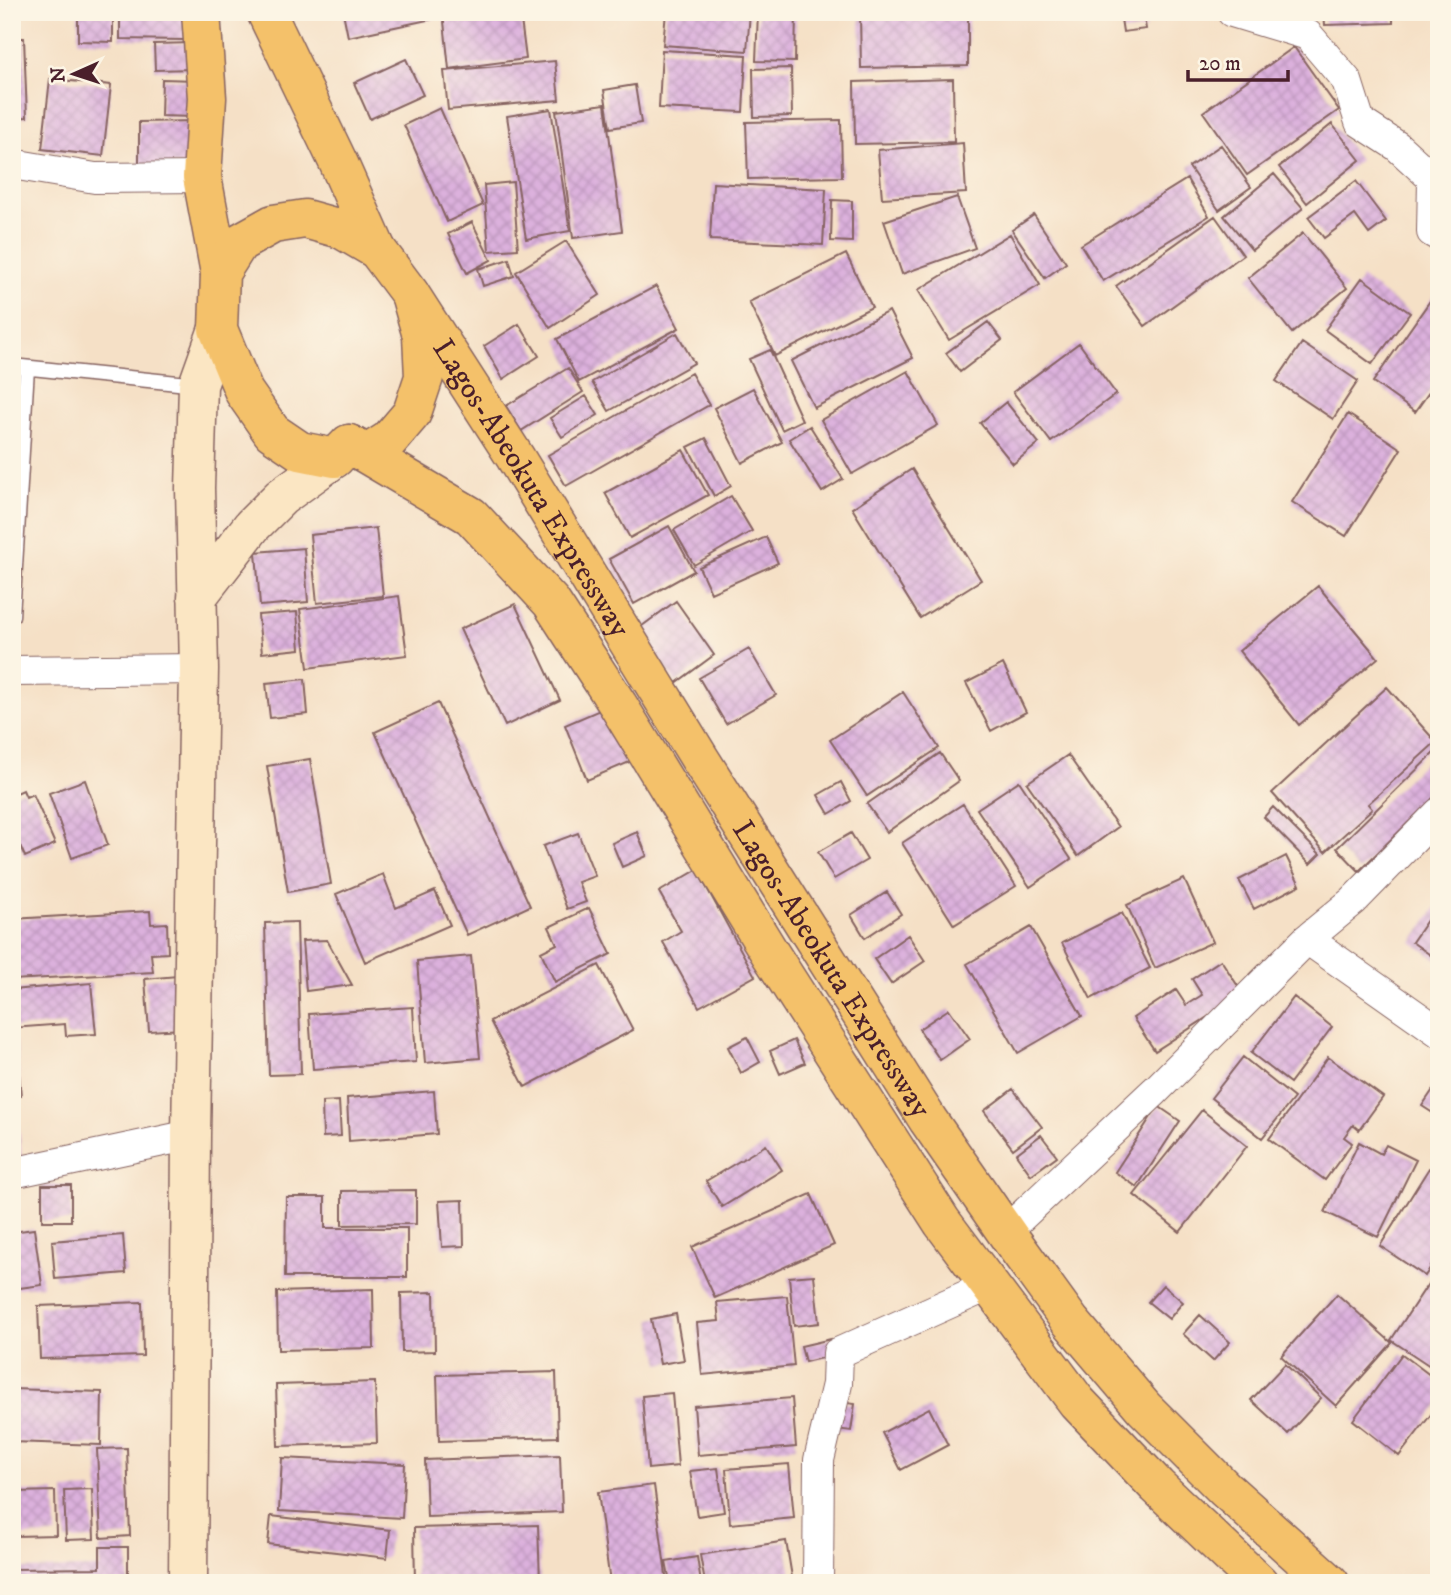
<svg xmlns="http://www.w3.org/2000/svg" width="1451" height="1595" font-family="'IM FELL DW Pica',serif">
	<defs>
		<pattern id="building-cross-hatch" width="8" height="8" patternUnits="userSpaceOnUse" patternTransform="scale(1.75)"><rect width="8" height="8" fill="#dcb1dd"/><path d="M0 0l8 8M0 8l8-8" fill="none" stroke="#be98be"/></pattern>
	</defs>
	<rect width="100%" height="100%" fill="#fcf5e5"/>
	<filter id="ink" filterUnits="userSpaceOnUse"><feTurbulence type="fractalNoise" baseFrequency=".0143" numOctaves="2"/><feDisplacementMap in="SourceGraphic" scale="14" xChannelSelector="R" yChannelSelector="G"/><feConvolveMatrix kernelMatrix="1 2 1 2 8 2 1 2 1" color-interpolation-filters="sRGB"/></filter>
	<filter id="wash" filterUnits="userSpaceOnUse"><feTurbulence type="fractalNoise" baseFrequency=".00686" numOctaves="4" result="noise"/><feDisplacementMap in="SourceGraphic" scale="28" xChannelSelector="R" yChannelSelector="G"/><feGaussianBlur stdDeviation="1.57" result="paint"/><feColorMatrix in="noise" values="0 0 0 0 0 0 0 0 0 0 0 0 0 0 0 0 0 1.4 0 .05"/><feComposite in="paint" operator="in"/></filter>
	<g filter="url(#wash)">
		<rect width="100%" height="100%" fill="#f5e0c6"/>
		<g id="blocks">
			<path fill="url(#building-cross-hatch)" d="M78,12h35v30l-35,-1z
				M120,12h64v28l-64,-1z
				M343,12h93l1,6 -89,19z
				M443,12h77l6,47 -77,10z
				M666,12h84l-3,39 -84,-6z
				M758,12h38l-1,50 -39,-1z
				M968,12v54l-107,2 -1,-54z
				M1120,12h23l3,17 -23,3z
				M1324,12h69v11l-68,2z
				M12,38h12l3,79 -15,1z
				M193,43l1,26 -39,1 -1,-26z
				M1294,47l45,63 -92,65 -44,-63z
				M662,50l84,5 -3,57 -84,-4z
				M406,59l17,36 -53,24 -16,-36z
				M555,61l4,39 -111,10 -4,-39z
				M791,68l1,48 -38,1 -1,-48z
				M50,79l61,6 -8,71 -61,-7z
				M162,79l34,1 -2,37 -33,-1z
				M953,79l1,63 -99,2 -1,-62z
				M635,85l6,38 -31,5 -6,-38z
				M605,104l17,127 -49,7 -17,-127z
				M440,108l43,97 -36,17 -43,-97z
				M551,109l19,122 -44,8 -19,-123z
				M841,120l1,57 -94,2 -2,-57z
				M195,121v44h-56v-43z
				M1332,124l28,36 -53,43 -28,-36z
				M963,143l3,50 -84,5 -4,-48z
				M1221,145l30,42 -32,23 -30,-43z
				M1274,174l29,34 -51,42 -28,-34z
				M1187,179l22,37 -106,65 -22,-36z
				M1356,181l30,40 -17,13 -14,-19 -31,23 -16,-21z
				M513,182l5,67 -29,2 -5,-66z
				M713,183l113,6 -3,56 -113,-5z
				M957,197l18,51 -73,26 -18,-53z
				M832,200l20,1v41l-21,-1z
				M1034,215l32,48 -21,15 -33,-48z
				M1215,216l28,39 -98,71 -29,-40z
				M472,222l19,38 -24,13 -19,-39z
				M1303,233l44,55 -55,45 -44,-55z
				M1010,234l30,51 -91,55 -31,-50z
				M566,241l34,54 -50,33 -34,-56z
				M846,254l26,53 -97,49 -26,-54z
				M509,259l5,17 -31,10 -5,-17z
				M1362,278l48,35 -38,51 -47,-34z
				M656,286l23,42 -100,54 -22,-43z
				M1439,288v90l-24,34 -42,-30z
				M889,311l24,47 -99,50 -23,-47z
				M988,322l14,18 -42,32 -14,-19z
				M519,324l20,32 -36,23 -19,-33z
				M677,333l17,30 -85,48 -17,-29z
				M1079,343l37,51 -65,48 -38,-50z
				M1302,343l56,38 -25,38 -57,-38z
				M770,350l32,70 -20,10 -33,-71z
				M568,368l15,24 -62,39 -15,-25z
				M908,371l30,54 -86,49 -31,-54z
				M691,373l18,32 -143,81 -18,-31z
				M753,388l29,54 -40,21 -28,-55z
				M586,396l12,19 -36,22 -12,-19z
				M1006,402l33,41 -26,21 -33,-41z
				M1348,414l53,35 -55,87 -54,-34z
				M810,426l33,53 -21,13 -33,-53z
				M706,438l25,48 -17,10 -26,-49z
				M683,450l25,45 -78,43 -25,-45z
				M912,469l69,111 -61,38 -68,-110z
				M731,496l21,35 -58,34 -20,-35z
				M669,526l25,45 -60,33 -25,-45z
				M376,528l7,68 -66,7 -7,-68z
				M766,537l12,26 -67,30 -12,-26z
				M304,548l4,54 -48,4 -4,-54z
				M1318,586l60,72 -79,67 -60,-74z
				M399,596l8,59 -99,13 -8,-59z
				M676,601l38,54 -38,28 -38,-54z
				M515,604l45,96 -55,26 -45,-97z
				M297,612l3,37 -38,4 -4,-38z
				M749,649l27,46 -50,29 -27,-46z
				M1003,664l23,48 -35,19 -25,-48z
				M305,679l3,35 -38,4 -4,-35z
				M1387,687l49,55 -68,62 4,5 -47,43 -53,-59z
				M903,692l36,56 -72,48 -37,-56z
				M438,703l92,203 -63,29 -92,-203z
				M609,706l23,55 -45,19 -22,-55z
				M1439,748v44l-80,79 -22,-23z
				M940,753l19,28 -72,51 -20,-28z
				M1068,755l50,72 -40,29 -51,-73z
				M310,759l21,125 -43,8 -21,-126z
				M85,780l23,65 -36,13 -23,-65z
				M1019,781l52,78 -41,28 -53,-78z
				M841,782l10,19 -22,13 -11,-19z
				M23,790l3,7 7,-3 22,50 -30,13 -13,-30v-32z
				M963,804l53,82 -62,39 -52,-82z
				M1273,807l47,47 -10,10 -46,-47z
				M637,832l10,24 -25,11 -10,-24z
				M578,833l17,43 -17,6 8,20 -19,7 -24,-63z
				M851,833l16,27 -33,19 -16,-27z
				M1286,856l14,29 -46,24 -15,-29z
				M697,870l58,106 -56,31 -36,-65 18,-11 -22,-39z
				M383,874l13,34 39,-17 15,34 -85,37 -29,-68z
				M1184,879l29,63 -58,26 -28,-63z
				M887,892l14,22 -36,24 -14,-23z
				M1439,903v58l-27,-19z
				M589,908l22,46 -56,28 -14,-30 16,-8 -8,-17z
				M150,911l1,13 16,-1 1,30 -17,1 2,18 -141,8v-61z
				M1122,913l28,55 -59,31 -29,-56z
				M297,922l4,152 -32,1 -4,-152z
				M1031,927l51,89 -64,37 -51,-89z
				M908,935l17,26 -34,23 -17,-25z
				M327,940l25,45 -46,6 -4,-50z
				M471,956l9,102 -55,5 -8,-102z
				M1221,960l22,34 -88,57 -22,-33 43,-28 10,15 16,-10 -10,-16z
				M599,965l34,65 -108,57 -35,-66z
				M177,976l5,53 -33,2 -4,-52z
				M91,983l5,51 -30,2 -1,-12 -53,4v-38z
				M1294,997l38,30 -42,56 -39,-30z
				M413,1007l3,55 -103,7 -4,-55z
				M949,1009l21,30 -30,21 -21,-31z
				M747,1037l13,25 -19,11 -13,-26z
				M12,1040h4l5,56h-9z
				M794,1040l11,23 -25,11 -10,-23z
				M1243,1057l51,41 -32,40 -51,-40z
				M1328,1057l55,40 -24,33 -6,-5 -9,12 8,6 -27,37 -56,-41z
				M1439,1081v36l-17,-11z
				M1013,1089l29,38 -29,22 -29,-38z
				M434,1091l3,43 -88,7 -2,-43z
				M339,1101l2,35 -18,1 -1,-35z
				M17,1104l5,59h-10v-58z
				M1158,1106l22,15 -43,66 -22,-15z
				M1202,1110l45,36 -67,86 -46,-37z
				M1041,1135l16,21 -26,19 -15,-21z
				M1359,1142l22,12 5,-9 30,15 -38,77 -53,-25z
				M766,1145l16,25 -60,37 -16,-26z
				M1429,1168l10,6v80l-14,22 -45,-30z
				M42,1185h29v36h-29z
				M416,1190v34l-74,1v-34z
				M811,1194l23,51 -119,53 -23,-51z
				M286,1197h39v31h82v49h-122z
				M463,1200l1,46 -22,1 -3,-46z
				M34,1229l8,56 -30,4v-57z
				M123,1235l3,38 -71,6 -3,-38z
				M814,1275l5,48 -25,3 -5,-49z
				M1428,1284l11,8v80l-48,-32z
				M1163,1285l20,17 -14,17 -21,-17z
				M373,1289l1,59 -96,2 -1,-58z
				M434,1292l1,59 -33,1 -1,-59z
				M1337,1294l55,49 -56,63 -55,-50z
				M787,1296l7,70 -92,9 -5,-52 22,-2 -2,-19z
				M142,1302l1,54 -103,3 -2,-53z
				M676,1314l8,46 -24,4 -9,-45z
				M1200,1315l30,27 -17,19 -30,-27z
				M831,1339l3,16 -29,7 -4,-16z
				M1402,1354l37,28v22l-40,52 -46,-36z
				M1285,1364l36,34 -33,36 -37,-34z
				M556,1372l2,65 -119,4 -2,-66z
				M375,1382l2,61 -99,3 -2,-61z
				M12,1389l90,3 -1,53 -89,-3z
				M672,1393l6,73 -30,3 -6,-73z
				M792,1398l4,49 -98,8 -4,-49z
				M839,1402l16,2 -4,27 -15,-2z
				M929,1408l19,37 -47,25 -19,-37z
				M127,1448l3,88 -29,2 -4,-89z
				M560,1455l2,57 -135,5 -2,-57z
				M282,1458l123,6 -3,54 -123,-7z
				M789,1464l5,54 -64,6 -4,-55z
				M718,1468l6,44 -27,4 -7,-45z
				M654,1485l13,98h-57l-12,-91z
				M92,1489l2,50 -28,1 -2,-50z
				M55,1491l1,44 -40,1 -1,-44z
				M271,1516l119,14 -3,28 -119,-14z
				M538,1525l2,56 -125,2 -1,-55z
				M786,1541l7,42h-88l-5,-28z
				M100,1547h28v36h-116v-14l88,-1z
				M697,1557l4,26h-31l-4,-21z"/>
		</g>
	</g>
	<g filter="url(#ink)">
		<use href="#blocks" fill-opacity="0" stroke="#866361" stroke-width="2"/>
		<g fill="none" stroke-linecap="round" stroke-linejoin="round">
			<defs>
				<path id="lane" d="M12,366l185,19
					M12,616l15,-248"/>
				<path id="street" d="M1232,12l76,23 39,46 13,41 37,24 36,33 -1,53 7,4
					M12,164l83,14 107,-1
					M12,671l187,-2
					M1307,939l132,93
					M12,1173l179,-38
					M1005,1232l150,-141 152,-152 46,-38 86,-88
					M818,1583l1,-123 18,-76 1,-31 152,-68"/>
				<path id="secondary" d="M197,597l55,-71 29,-29 54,-39
					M188,1583l3,-448 8,-466 -4,-181 3,-103 20,-56"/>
				<g id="highway">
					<path d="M201,12l6,86 -5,79 18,96"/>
					<path d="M266,12l73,152 38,86"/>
					<path d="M305,219l36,10 36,21 33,44 12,42 2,41 -12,36 -23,27 -22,14 -18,-10 -14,14 -35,-7 -28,-19 -28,-40 -26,-63 2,-56 19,-30 34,-19z"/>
					<path id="s1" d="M410,294l105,163 185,302 228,361 82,118 60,83 74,87 81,81 105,94"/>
					<path d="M349,444l122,72 80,86 67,103 153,250 171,267 135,180 80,84 102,97"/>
				</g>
			</defs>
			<use href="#lane" stroke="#866361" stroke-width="17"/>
			<use href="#street" stroke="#866361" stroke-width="32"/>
			<use href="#secondary" stroke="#866361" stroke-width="41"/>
			<use href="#highway" stroke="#866361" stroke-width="41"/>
			<use href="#lane" stroke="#fff" stroke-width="14"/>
			<use href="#street" stroke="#fff" stroke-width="30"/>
			<use href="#secondary" stroke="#fbe6c3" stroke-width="38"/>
			<use href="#highway" stroke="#f4c16a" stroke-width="38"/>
		</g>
	</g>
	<g text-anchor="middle" stroke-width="5" stroke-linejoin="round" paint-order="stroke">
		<g font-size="30" fill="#4a1f2b" stroke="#fcf5e5">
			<text dy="10" stroke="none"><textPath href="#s1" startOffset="229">Lagos-Abeokuta Expressway</textPath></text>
			<text dy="10" stroke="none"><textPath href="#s1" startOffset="796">Lagos-Abeokuta Expressway</textPath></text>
		</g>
	</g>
	<rect width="1451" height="1595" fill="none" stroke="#fcf5e5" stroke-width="42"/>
	<g transform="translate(74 74) rotate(267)" stroke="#fcf5e5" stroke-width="5" paint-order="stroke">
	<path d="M0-5L12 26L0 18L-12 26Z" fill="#4a1f2b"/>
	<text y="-10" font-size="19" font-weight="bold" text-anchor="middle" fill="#4a1f2b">N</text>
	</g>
	<path d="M1188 70v10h100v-10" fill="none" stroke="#4a1f2b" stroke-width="3.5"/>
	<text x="1199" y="70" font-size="21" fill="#4a1f2b" stroke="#fcf5e5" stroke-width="5" paint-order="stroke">20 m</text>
</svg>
